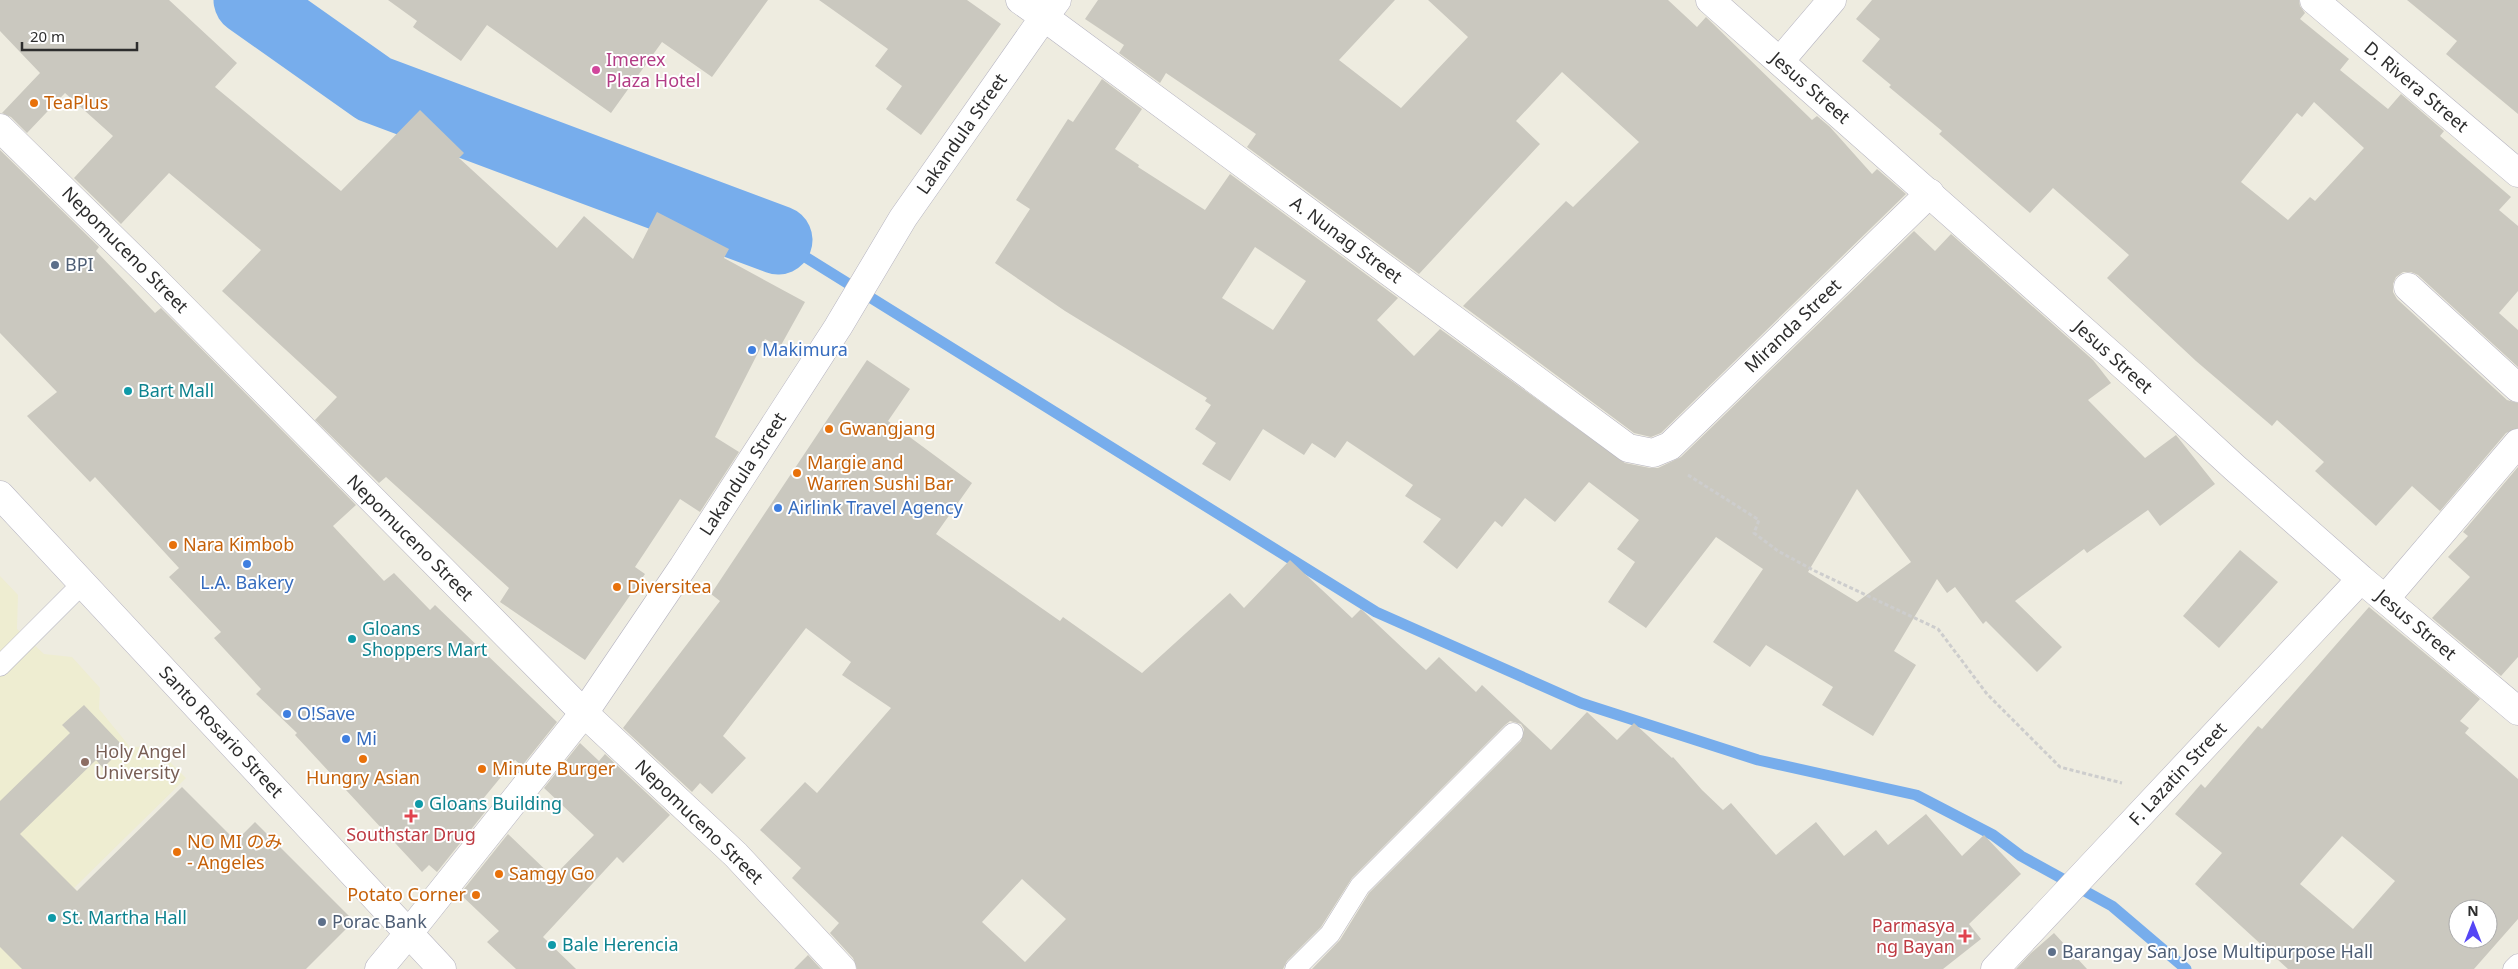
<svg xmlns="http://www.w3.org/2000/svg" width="2518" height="969" font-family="'Noto Sans','Noto Sans JP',sans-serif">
	<rect width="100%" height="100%" fill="#eeece0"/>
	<path fill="#eeedd1" d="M0,576l18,19 -1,34 27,25 28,3 28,31 -1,21 31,38 24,-1 32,32 -112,110 82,81h-156z"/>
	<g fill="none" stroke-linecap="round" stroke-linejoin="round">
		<path stroke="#77adec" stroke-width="11" d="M778,240l598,372 205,91 177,57 158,35 77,40 28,21 91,50 74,63"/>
		<path stroke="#77adec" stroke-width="69" d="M248,0l126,89 404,151"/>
	</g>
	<path fill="#cac8bf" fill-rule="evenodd" d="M0,0h169l68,63 -22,24 126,104 79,-81 44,43 -5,5 98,90 27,-32 49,43 24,-47 72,37 -5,9 81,44 -25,45 -15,-8 -50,98 24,15 -39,60 -20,-13 -45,68 10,7 -60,86 -85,-58 9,-14 -123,-111 -7,6 -64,-63 22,-23 -115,-106 39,-41 -92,-77 -48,51 -47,-46 39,-42 -48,-43 -38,40 -16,-16 -9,-4 38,-40 -40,-42z
		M388,0h380l-56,77 -50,-35 -51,71 -124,-88 -26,36 -48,-34 4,-6z
		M819,0h148l34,24 -80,111 -35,-26 16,-23 -27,-20 13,-17z
		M1098,0h297l-56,60 62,48 67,-71 -40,-37h240l29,27 9,-10 106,103 5,-4 13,11 42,47 5,-5 29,25 -245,239 -10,4 -17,-4 -171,-127 103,-105 7,6 66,-65 -77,-70 -46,49 24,23 -121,130 -172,-127 9,-13 -90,-61 -6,10 -41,-30 5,-8 -39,-26z
		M1872,0h427l1,6 5,7 -5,6 49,40 -9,11 48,39 13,-15 43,37 -4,5 71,61 -12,13 19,16v65l-19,22 19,17v37l-100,-92 -7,-3h-8l-7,5 -3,7v8l4,7 110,101 11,3v25l-12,5 -66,78 -28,-25 -36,40 -61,-55 9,-9 -47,-42 -5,6 -76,-65 -89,-83 22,-23 -76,-67 -23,25 -91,-79 3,-3 -53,-44 2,-2 -29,-24 18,-22 -24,-20zM2314,102l50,46 -49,53 -5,-4 -22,23 -47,-38 56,-69 5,4z
		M2407,0h111v114l-72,-60 11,-13z
		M1102,79l40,30 -27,40 24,16 -1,2 67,43 25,-36 168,124 -21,22 37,36 26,-27 185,134 25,5h8l23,-11 233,-226 21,20 16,-17 142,126 18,23 -23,17 57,58 31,-23 39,49 -55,42 -12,-16 -61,43 -3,-4 -69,52 47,46 -25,25 -51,-51 -3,3 -28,-37 -8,6 -10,-14 -43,72 22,14 -43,71 -51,-31 11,-18 -67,-42 -16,22 -37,-25 50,-73 -47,-32 -70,91 -38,-26 27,-40 -18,-13 22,-29 -50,-38 -34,40 -30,-24 -23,29 -7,-6 -38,48 -34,-27 18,-23 -36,-23 8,-11 -66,-44 -12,17 -23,-15 -8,12 -41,-26 -33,52 -28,-17 14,-21 -21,-14 16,-24 -6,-4 2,-3 -142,-87 -70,-48 35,-54 -14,-9 52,-81 5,3zM1255,247l51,34 -33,49 -51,-32zM1857,489l54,73 -54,40 -49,-30z
		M0,150l99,97 -3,4 59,62 6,-5 195,197 -23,21 51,55 10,-8 36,37 5,-5 122,117 -35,44 -7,-6 -37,45 7,7 -48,60 -8,-7 -7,7 -127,-137 2,-2 -41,-39 5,-5 -47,-51 7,-6 -52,-55 10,-9 -84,-91 -5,5 -63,-66 30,-24 -57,-59z
		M867,360l43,29 -22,32 84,62 -36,51 124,87 3,-4 79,56 88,-80 14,15 46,-48 62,58 9,-9 65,61 13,-13 37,35 6,-7 69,65 36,-38 30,28 17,-17 38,35 1,-1 29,33 21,20 8,-7 45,52 40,-33 28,34 32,-26 12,15 38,-31 36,42 22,-21 37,39 -52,50 12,15 -38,30h-631l28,-29 29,-47 152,-152 3,-12 -3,-5 -11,-3 -5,4 -153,153 -31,49 -34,34 -4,8h-426l-4,-11 -23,-25 9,-10 -47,-45 9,-10 -41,-38 45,-48 12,11 74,-85 -49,-33 9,-13 -45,-34 -83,108 23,22 -34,36 -12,-11 -8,9 -69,-64 97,-127 -9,-7zM1022,879l44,40 -41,43 -43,-40z
		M2518,467v190l-17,19 -69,-58 38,-41 -22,-20 20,-21 -5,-4z
		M2240,550l38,32 -59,66 -36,-32z
		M2369,607l111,92 -20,22 9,7 -4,5 53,46v140l-44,50h-186l-93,-85 27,-31 -47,-39 26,-30 4,4 53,-62 4,3zM2342,836l53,45 -42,48 -53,-45zM2458,909h30v30h-30z
		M84,705l40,42 -21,21 -7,-8 -76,74 57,57 105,-104 54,54 19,-19 99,99 -48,48h-284l-22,-22v-146l70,-68 -8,-8z
		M580,743l19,18 6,-7 65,61 -47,48 -6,-6 -74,80 33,32h-60l-29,-27 12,-11 -39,-37 48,-60 45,43 41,-42 -50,-47z
		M2054,933l33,36h-71l15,-16z
		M808,955l13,14h-27z"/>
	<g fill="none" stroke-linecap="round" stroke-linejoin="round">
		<defs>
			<path id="service" d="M0,666l82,-82
				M1295,969l35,-35 30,-48 153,-153
				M2513,969l5,-5"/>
			<path id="minor" d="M2314,0l204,173
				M1044,17l584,431 25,5 17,-7 260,-253
				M1780,61l52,-61
				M0,128l149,146 435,439 152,142 106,114
				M2408,287l110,101
				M2385,599l133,-156
				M379,969l29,-35"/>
			<path id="tertiary" d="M1710,0l425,376 100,92 126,111 157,132
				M1044,17l13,-17
				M1995,969l366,-390"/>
			<path id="secondary" d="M0,495l442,474
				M408,934l176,-221 99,-146 155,-240 65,-109 141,-201 -24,-17"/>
		</defs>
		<use href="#service" stroke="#b5b3c0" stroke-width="21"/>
		<use href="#minor" stroke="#b5b3c0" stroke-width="29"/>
		<use href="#tertiary" stroke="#b5b3c0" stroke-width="29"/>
		<use href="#secondary" stroke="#b5b3c0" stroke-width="29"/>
		<path stroke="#cdcdcd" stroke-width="3" stroke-dasharray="4 2.5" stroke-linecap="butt" d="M1688,475l71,45 -5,13 24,18 37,20 123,58 49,65 73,73 62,16"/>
		<use href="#service" stroke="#fff" stroke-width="20"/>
		<use href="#minor" stroke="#fff" stroke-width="28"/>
		<use href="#tertiary" stroke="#fff" stroke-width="28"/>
		<use href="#secondary" stroke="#fff" stroke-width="28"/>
	</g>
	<circle fill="#d1479c" stroke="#fff" stroke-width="2" cx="596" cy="70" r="5"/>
	<g fill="#e8710a" stroke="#fff" stroke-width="2">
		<circle cx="34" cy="103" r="5"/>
		<circle cx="829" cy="429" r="5"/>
		<circle cx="797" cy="473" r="5"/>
		<circle cx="173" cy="545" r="5"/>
		<circle cx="617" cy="587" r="5"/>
		<circle cx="363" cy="759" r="5"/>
		<circle cx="482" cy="769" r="5"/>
		<circle cx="177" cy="852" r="5"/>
		<circle cx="499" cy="874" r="5"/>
		<circle cx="476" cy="895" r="5"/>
	</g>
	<g fill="#5c6f8a" stroke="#fff" stroke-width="2">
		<circle cx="55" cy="265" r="5"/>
		<circle cx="322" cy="922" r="5"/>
		<circle cx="2052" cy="952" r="5"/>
	</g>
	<g fill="#3f7fe0" stroke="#fff" stroke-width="2">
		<circle cx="752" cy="350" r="5"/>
		<circle cx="778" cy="508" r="5"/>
		<circle cx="247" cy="564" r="5"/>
		<circle cx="287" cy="714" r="5"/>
		<circle cx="346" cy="739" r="5"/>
	</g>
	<g fill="#0f9aa8" stroke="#fff" stroke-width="2">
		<circle cx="128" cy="391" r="5"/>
		<circle cx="352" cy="639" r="5"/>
		<circle cx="419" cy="804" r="5"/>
		<circle cx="52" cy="918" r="5"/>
		<circle cx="552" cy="945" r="5"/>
	</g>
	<circle fill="#8d6e63" stroke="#fff" stroke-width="2" cx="85" cy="762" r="5"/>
	<g fill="#e0444e" stroke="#fff" stroke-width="2">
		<path d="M408.5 808.5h5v5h5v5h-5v5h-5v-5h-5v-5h5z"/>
		<path d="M1962.5 928.5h5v5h5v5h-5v5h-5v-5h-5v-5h5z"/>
	</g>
	<g text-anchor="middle" stroke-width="4" stroke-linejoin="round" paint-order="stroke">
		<g font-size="18" fill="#b23c85" stroke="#fff" text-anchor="start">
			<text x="606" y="66">Imerex<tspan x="606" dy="21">Plaza Hotel</tspan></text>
		</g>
		<g font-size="18" fill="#2d2d2d" stroke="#fff">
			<text transform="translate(2416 87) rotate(40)" y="6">D. Rivera Street</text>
			<text transform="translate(1810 88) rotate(41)" y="6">Jesus Street</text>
			<text transform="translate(962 134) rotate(-55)" y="6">Lakandula Street</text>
			<text transform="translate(1346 240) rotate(36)" y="6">A. Nunag Street</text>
			<text transform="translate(125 250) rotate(45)" y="6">Nepomuceno Street</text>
			<text transform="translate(1793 326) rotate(-44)" y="6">Miranda Street</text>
			<text transform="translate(2113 357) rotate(42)" y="6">Jesus Street</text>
			<text transform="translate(743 474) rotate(-57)" y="6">Lakandula Street</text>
			<text transform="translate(410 538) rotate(45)" y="6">Nepomuceno Street</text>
			<text transform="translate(2416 625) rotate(40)" y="6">Jesus Street</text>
			<text transform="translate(221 732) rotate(47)" y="6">Santo Rosario Street</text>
			<text transform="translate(2178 774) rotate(-47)" y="6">F. Lazatin Street</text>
			<text transform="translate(699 822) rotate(44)" y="6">Nepomuceno Street</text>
		</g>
		<g font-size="18" fill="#c56008" stroke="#fff" text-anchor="start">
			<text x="44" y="109">TeaPlus</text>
			<text x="839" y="435">Gwangjang</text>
			<text x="807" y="469">Margie and<tspan x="807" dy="21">Warren Sushi Bar</tspan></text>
			<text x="183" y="551">Nara Kimbob</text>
			<text x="627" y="593">Diversitea</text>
			<text x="492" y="775">Minute Burger</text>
			<text x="363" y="784" text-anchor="middle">Hungry Asian</text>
			<text x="187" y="848">NO MI のみ<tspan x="187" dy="21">- Angeles</tspan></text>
			<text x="509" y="880">Samgy Go</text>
			<text x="466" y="901" text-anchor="end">Potato Corner</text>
		</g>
		<g font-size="18" fill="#4e5e75" stroke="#fff" text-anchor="start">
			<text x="65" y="271">BPI</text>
			<text x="332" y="928">Porac Bank</text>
			<text x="2062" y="958">Barangay San Jose Multipurpose Hall</text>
		</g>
		<g font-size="18" fill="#366cbe" stroke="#fff" text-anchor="start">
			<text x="762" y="356">Makimura</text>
			<text x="788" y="514">Airlink Travel Agency</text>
			<text x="247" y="589" text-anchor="middle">L.A. Bakery</text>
			<text x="297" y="720">O!Save</text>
			<text x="356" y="745">Mi</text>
		</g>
		<g font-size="18" fill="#0d838f" stroke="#fff" text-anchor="start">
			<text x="138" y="397">Bart Mall</text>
			<text x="362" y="635">Gloans<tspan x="362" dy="21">Shoppers Mart</tspan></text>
			<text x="429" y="810">Gloans Building</text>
			<text x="62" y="924">St. Martha Hall</text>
			<text x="562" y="951">Bale Herencia</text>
		</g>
		<g font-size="18" fill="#785e54" stroke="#fff" text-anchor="start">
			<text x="95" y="758">Holy Angel<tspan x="95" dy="21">University</tspan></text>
		</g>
		<g font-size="18" fill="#be3a42" stroke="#fff">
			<text x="411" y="841">Southstar Drug</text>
			<text x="1955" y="932" text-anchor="end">Parmasya<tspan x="1955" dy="21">ng Bayan</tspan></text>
		</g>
	</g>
	<g transform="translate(2473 924)"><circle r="24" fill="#ffffff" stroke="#ababab"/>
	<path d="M0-4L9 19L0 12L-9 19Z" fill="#5546f5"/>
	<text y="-8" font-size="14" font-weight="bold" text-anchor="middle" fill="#2d2d2d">N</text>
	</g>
	<path d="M22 42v8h115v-8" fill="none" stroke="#2d2d2d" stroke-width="2.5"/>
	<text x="30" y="42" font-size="15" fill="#2d2d2d" stroke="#ffffff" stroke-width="4" paint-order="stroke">20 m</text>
</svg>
